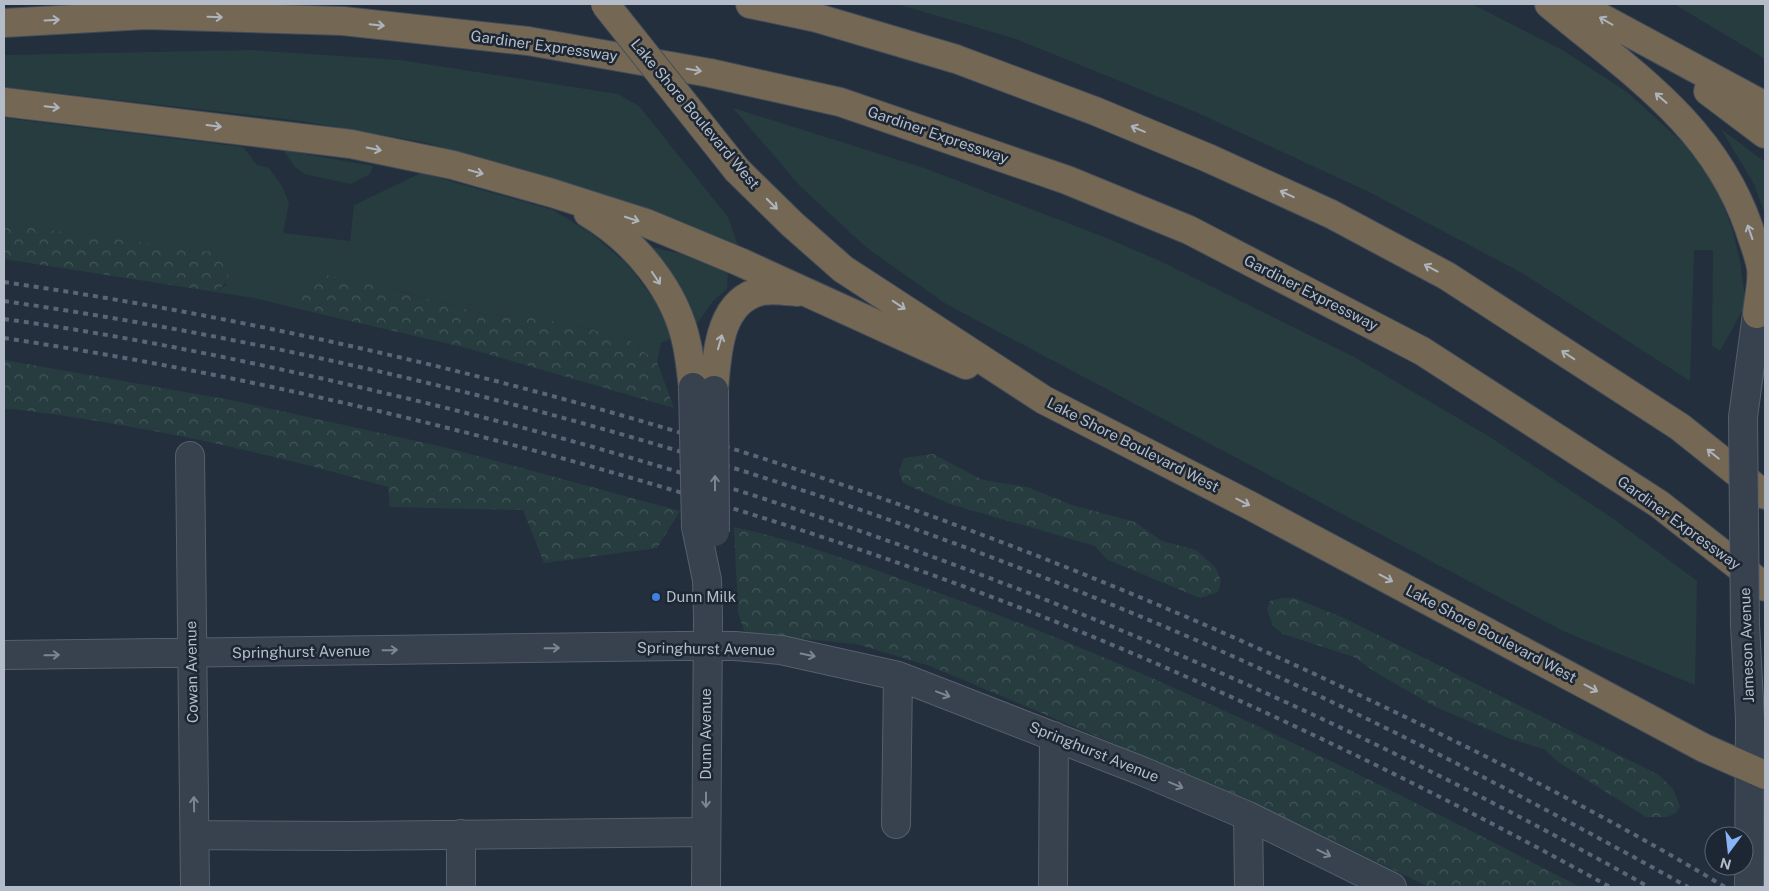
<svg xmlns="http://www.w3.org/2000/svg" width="1769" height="891" font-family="'Public Sans',sans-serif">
	<defs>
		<pattern id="forest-crowns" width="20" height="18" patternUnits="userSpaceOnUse" patternTransform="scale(1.25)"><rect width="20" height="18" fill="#263c3f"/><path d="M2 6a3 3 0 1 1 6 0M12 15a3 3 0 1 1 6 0" fill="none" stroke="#435659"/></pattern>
	</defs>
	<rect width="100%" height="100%" fill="#242f3e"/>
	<path fill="#263c3f" d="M897,4h575l92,47 63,41 56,51 32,42 17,43 8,33 6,43 -26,47 -8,-5 1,-96h-19l-4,131 -168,-108 -153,-81 -171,-79 -182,-74z
		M1674,4h91v55l-6,-4z
		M252,50l148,10 218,34 21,12 89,111 10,29 -140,-54 -175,-50 -122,-21 -297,-34v-32z
		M733,108l191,60 180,69 54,23 196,97 136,80 125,83 82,61 -2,104 -132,-54 -617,-327 -79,-56 -67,-62z
		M4,118l239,29 14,18 12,3 13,18 7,17 -6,30 67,8 4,-36 67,-32 132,37 39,24 37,32 26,35 18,37 -12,5 -4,19 -32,-25 -87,-19 -51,-3 -98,-27 -89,12 20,14 -66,-16 -38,-6 11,-8 -223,-59z
		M1721,129l44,33v52l-11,-30z
		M283,150l90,16 -3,8 -19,10 -47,-10 -9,-7z
		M647,246l43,10 38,17 -1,16 -14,12 -19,27z"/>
	<path fill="url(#forest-crowns)" d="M4,224l207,28 15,7c5,16 3,22 -10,33l-212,-33z
		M321,274l67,14 99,27 51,3 87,19 32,25 17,46 -207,-60 -147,-34 -20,-14 -2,-9c5,-11 12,-14 23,-17z
		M4,360l232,41 216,48 228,62 -23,37 -113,15 -21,-53 -133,-3 -2,-20c-126,-36 -254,-64 -384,-79z
		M933,454l50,26 44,7 45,18 63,17 27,19 34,9 20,18 5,13 -3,11 -18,6 -94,-39 -11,-13 -145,-42 -47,-21 -4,-12 5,-13z
		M734,527c66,14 130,39 194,62 225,80 440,188 652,298h-151l-181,-87 -318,-134 -74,-22 -97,-9 -15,-4 -6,-19z
		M1282,598h12l50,20 315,157 14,14 7,17 -4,7 -9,4h-21l-88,-55 -14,-13 -33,-10 -75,-32 -56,-32 -26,-18 -71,-23 -10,-8 -6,-17 3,-8z"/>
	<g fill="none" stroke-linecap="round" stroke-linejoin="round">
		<defs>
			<path id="minor" d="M1743,417l14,-103
				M190,456l5,431
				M696,527l11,53 1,37 -2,270
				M1745,625l5,94 -1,168
				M4,655l676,-9h55l46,4 117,26 244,95 106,45 144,71
				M1248,816l1,71
				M896,824l2,-148
				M461,834v53
				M195,835l155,1 356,-4
				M1053,887l1,-151"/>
			<path id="highway" d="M750,4l67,14 139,41 139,52 113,47 123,56 116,62 233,151 85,68
				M1549,4c80,67 164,120 200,224 4,13 10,27 12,40 2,14 -3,32 -4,46
				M1576,4l189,102
				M4,23l141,-8 198,6 185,20 182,32 130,29 227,78 122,50 233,121 237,153 106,83
				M1708,91l57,43
				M4,102l347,42 102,21 99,28 94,30 94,39 226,103
				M737,170l55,54 51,45 201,131 205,105 455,243 61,27
				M588,213c47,28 88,77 99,132 3,14 4,28 6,42
				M714,390c3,-34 4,-90 48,-99 11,-2 24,0 35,1"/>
		</defs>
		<use href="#minor" stroke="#565f6c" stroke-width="30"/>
		<use href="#highway" stroke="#434c59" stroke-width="30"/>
		<use href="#minor" stroke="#38414e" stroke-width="28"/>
		<use href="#highway" stroke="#746855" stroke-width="28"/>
		<path stroke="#5a6575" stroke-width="4" stroke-dasharray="5 5" stroke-linecap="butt" d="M4,282c468,68 926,209 1353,412 125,59 250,122 368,193
			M4,301c394,57 784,167 1152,322 183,77 359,168 532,264
			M4,319c139,19 277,49 414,82 436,106 840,267 1231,486
			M4,338c232,35 460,89 685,157 153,46 305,99 452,162 160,69 317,146 469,230"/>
		<defs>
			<path id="minor-bridge" d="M693,387l3,140
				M714,390l1,142
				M1743,417l2,208"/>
			<path id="highway-bridge" d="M605,4l132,166"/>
		</defs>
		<use href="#minor-bridge" stroke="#565f6c" stroke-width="30" stroke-linecap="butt"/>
		<use href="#highway-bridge" stroke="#434c59" stroke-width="30" stroke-linecap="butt"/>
		<use href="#minor-bridge" stroke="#38414e" stroke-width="28"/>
		<use href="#highway-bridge" stroke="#746855" stroke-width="28"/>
	</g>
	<defs><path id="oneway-shaft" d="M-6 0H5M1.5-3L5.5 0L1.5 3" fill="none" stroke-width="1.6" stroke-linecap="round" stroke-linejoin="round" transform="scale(1.25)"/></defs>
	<g stroke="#aeb4bd">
		<use href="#oneway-shaft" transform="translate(215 17) rotate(2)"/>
		<use href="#oneway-shaft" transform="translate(52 20) rotate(-3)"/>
		<use href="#oneway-shaft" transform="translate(1606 21) rotate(-150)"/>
		<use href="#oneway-shaft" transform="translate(377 25) rotate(6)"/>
		<use href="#oneway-shaft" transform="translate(694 70) rotate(10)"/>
		<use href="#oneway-shaft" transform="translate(1661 98) rotate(-139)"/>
		<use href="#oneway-shaft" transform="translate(52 107) rotate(6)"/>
		<use href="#oneway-shaft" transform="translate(214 126) rotate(7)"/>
		<use href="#oneway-shaft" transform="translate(1138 129) rotate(-157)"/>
		<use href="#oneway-shaft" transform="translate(374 149) rotate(12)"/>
		<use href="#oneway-shaft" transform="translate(476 172) rotate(15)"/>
		<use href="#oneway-shaft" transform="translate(1287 194) rotate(-155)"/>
		<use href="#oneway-shaft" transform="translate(772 204) rotate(45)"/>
		<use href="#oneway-shaft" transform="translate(632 219) rotate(18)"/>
		<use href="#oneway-shaft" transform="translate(1750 232) rotate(-109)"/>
		<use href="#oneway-shaft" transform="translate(1431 268) rotate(-152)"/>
		<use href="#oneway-shaft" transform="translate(656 278) rotate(56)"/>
		<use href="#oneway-shaft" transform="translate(899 305) rotate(34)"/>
		<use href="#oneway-shaft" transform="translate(720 342) rotate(-74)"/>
		<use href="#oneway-shaft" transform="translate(1568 355) rotate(-147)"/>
		<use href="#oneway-shaft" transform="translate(1713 454) rotate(-141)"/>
		<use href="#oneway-shaft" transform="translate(1243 502) rotate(27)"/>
		<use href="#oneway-shaft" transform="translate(1386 578) rotate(28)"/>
		<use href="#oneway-shaft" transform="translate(1591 688) rotate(28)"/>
	</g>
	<g stroke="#7c8592">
		<use href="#oneway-shaft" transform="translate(715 483) rotate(-90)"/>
		<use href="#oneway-shaft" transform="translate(552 648) rotate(-1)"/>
		<use href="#oneway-shaft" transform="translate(390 650) rotate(-1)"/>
		<use href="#oneway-shaft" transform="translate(52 655) rotate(-1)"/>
		<use href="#oneway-shaft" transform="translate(808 655) rotate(11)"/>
		<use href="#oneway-shaft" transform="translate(943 694) rotate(21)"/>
		<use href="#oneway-shaft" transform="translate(1176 785) rotate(23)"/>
		<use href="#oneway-shaft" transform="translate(706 800) rotate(90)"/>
		<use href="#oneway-shaft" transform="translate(194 804) rotate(-91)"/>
		<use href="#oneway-shaft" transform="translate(1324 853) rotate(26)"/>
	</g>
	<circle fill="#3f7fe0" stroke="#1d2633" stroke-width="2" cx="656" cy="597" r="5"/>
	<g text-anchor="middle" stroke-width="5" stroke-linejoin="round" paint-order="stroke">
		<g font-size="15" fill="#b4bcc9" stroke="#1d2633">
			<text transform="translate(544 46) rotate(8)" y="5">Gardiner Expressway</text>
			<text transform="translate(695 114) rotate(50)" y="5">Lake Shore Boulevard West</text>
			<text transform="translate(938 135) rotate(19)" y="5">Gardiner Expressway</text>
			<text transform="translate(1311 293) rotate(27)" y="5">Gardiner Expressway</text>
			<text transform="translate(1133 445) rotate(27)" y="5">Lake Shore Boulevard West</text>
			<text transform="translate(1679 523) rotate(36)" y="5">Gardiner Expressway</text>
			<text transform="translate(1491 634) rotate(28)" y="5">Lake Shore Boulevard West</text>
			<text transform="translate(1747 645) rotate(-92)" y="5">Jameson Avenue</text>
			<text transform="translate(706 649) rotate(1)" y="5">Springhurst Avenue</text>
			<text transform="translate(301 652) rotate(-1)" y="5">Springhurst Avenue</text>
			<text transform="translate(192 672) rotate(-91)" y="5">Cowan Avenue</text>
			<text transform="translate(706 734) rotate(-90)" y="5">Dunn Avenue</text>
			<text transform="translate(1094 752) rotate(22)" y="5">Springhurst Avenue</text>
		</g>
		<g font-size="15" fill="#b4bcc9" stroke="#1d2633" text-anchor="start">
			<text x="666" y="602">Dunn Milk</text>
		</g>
	</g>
	<rect width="1769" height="891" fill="none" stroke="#b4bcc9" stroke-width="10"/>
	<g transform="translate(1729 851) rotate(195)"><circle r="24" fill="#1d2633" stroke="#59626f"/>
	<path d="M0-4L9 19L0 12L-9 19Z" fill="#8ab4f8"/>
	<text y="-8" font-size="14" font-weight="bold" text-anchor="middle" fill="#b4bcc9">N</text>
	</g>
</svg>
